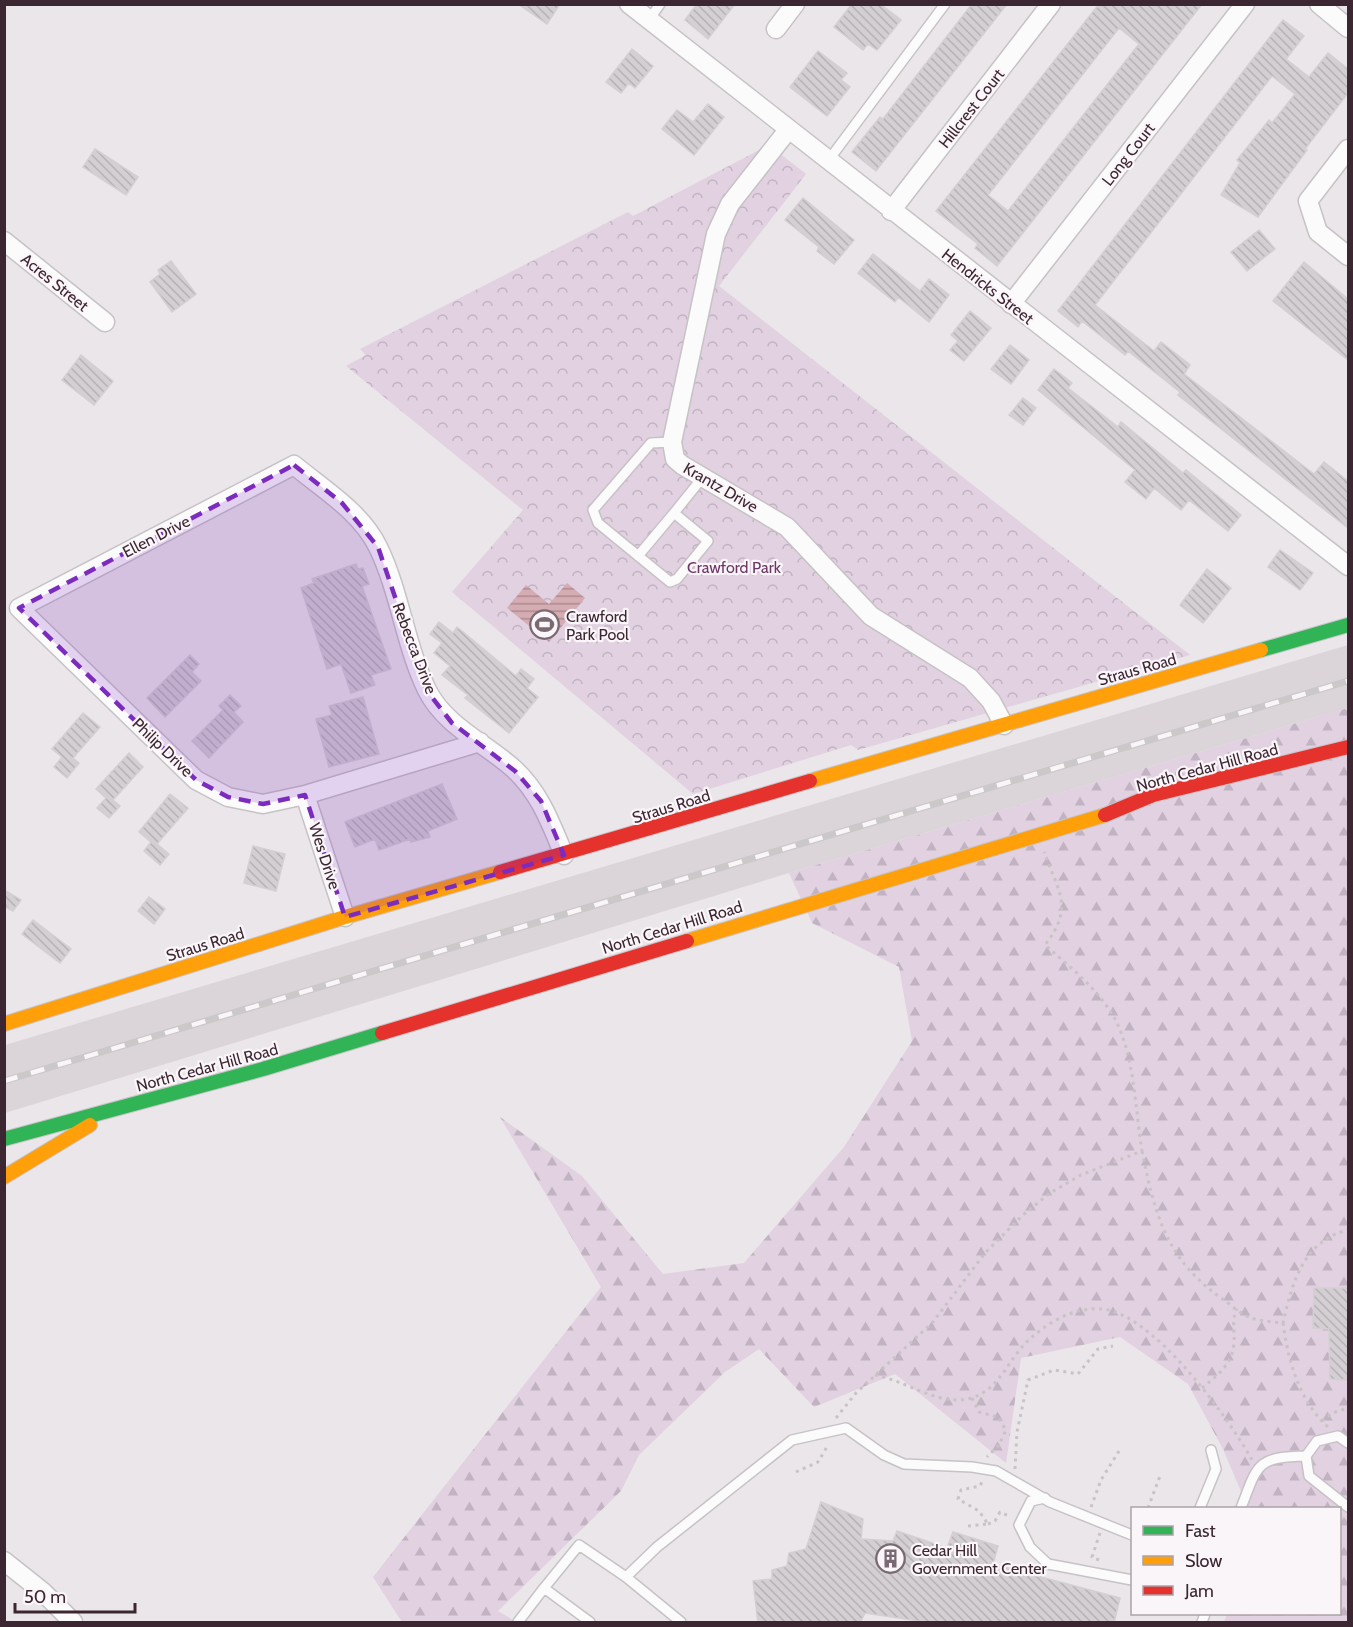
<svg xmlns="http://www.w3.org/2000/svg" width="1353" height="1627" font-family="Cabin,sans-serif">
	<defs>
		<pattern id="forest-firs" width="22" height="20" patternUnits="userSpaceOnUse" patternTransform="scale(1.5)"><rect width="22" height="20" fill="#e1d1e1"/><path d="M5 1l3.5 6h-7zM16 11l3.5 6h-7z" fill="#c2b3c2"/></pattern>
		<pattern id="park-crowns" width="20" height="18" patternUnits="userSpaceOnUse" patternTransform="scale(1.5)"><rect width="20" height="18" fill="#e1d1e1"/><path d="M2 6a3 3 0 1 1 6 0M12 15a3 3 0 1 1 6 0" fill="none" stroke="#c2b3c2"/></pattern>
		<pattern id="water-rules" width="6" height="5" patternUnits="userSpaceOnUse" patternTransform="scale(1.5)"><rect width="6" height="5" fill="#d4acb2"/><path d="M0 2.5h6" fill="none" stroke="#ad8c91"/></pattern>
		<pattern id="building-back-hatch" width="6" height="6" patternUnits="userSpaceOnUse" patternTransform="scale(1.5)"><rect width="6" height="6" fill="#d3cfd2"/><path d="M-1 5l2 2M0 0l6 6M5-1l2 2" fill="none" stroke="#b6b2b5"/></pattern>
	</defs>
	<rect width="100%" height="100%" fill="#eae6e9"/>
	<path fill="#dbd5d9" d="M1348,645v63l-559,165 -784,240v-68z"/>
	<path fill="url(#forest-firs)" d="M1348,708v914h-124l3,-8h113v-106h-92l-25,-59 -35,-65 -68,-47 -99,21 -15,105 -111,-89 -81,33 -55,-58 -34,23 -86,83 -18,36 -123,120 18,11h-114l-29,-45 228,-290 -101,-170 82,59 81,98 81,-11 100,-116 68,-106 -13,-74 -87,-44 -23,-50z"/>
	<path fill="url(#park-crowns)" d="M769,145l37,29 -87,112 471,369 -332,95 -7,-5 -158,49 -241,-202 71,-82 -177,-144 20,-11 -6,-6 268,-137 5,4z"/>
	<path fill="url(#water-rules)" d="M567,583l18,15 -36,44 -42,-34 19,-23 23,19z"/>
	<path fill="url(#building-back-hatch)" stroke="#d3cfd2" stroke-width="1.5" fill-rule="evenodd" d="M518,4h42l-13,20z
		M697,4h38l-27,35 -23,-19z
		M852,4h28l21,16 -24,30 -9,-6 -5,6 -29,-23z
		M972,4h35l-131,167 -24,-19 28,-35 3,2z
		M1099,4h103l-205,262 -22,-18 3,-4 -42,-33zM1119,28l20,16 -131,167 -20,-16z
		M1283,20l21,16 -18,23 23,18 19,-24 20,16v24l-43,56 2,1 -49,67 -37,-22 19,-32 -3,-3 32,-40 3,3 23,-29 -23,-18 -177,229 59,46 7,-9 29,23 -6,9 130,100 10,-12 24,19v47l-170,-133 2,-3 -52,-41 -3,4 -43,-34 -4,6 -20,-16z
		M632,49l21,17 -18,22 -6,-5 -8,10 -15,-11z
		M818,51l29,22 -6,7 9,7 -23,29 -37,-29z
		M708,104l16,13 -30,38 -32,-26 15,-19 16,12z
		M95,149l43,28 -12,18 -43,-28z
		M803,198l51,42 -20,24 -17,-13 2,-4 -34,-27z
		M1259,230l16,19 -28,22 -16,-19z
		M873,254l47,37 9,-12 20,16 -20,27 -31,-25 -3,5 -37,-29z
		M171,261l25,33 -24,18 -22,-30 10,-8 -2,-4z
		M1304,262l44,37v61l-75,-59z
		M970,311l21,17 -27,33 -14,-11 8,-9 -7,-6z
		M1010,345l19,15 -18,24 -20,-15z
		M81,355l32,26 -19,24 -32,-25z
		M1054,369l18,14 -4,5 50,39 3,-5 62,51 3,-3 55,45 -13,16 -39,-31 -8,10 -27,-22 -8,11 -21,-17 10,-12 -97,-80z
		M1023,398l13,10 -13,17 -14,-10z
		M1280,550l33,23 -13,17 -32,-23z
		M356,564l2,5 5,-1 6,16 -7,2 29,83 -20,6 4,10 -24,8 -10,-29 -14,5 -26,-81 13,-5 -2,-4z
		M1207,569l24,19 -28,35 -23,-18z
		M439,622l14,11 4,-6 59,49 5,-7 13,10 -7,9 11,9 -29,36 -44,-35 3,-3 -26,-20 8,-9 -16,-13 8,-10 -12,-9z
		M190,655l9,9 -7,8 9,9 -36,36 -18,-19z
		M230,695l11,11 -7,6 9,10 -34,36 -17,-17 31,-31 -4,-4z
		M363,697l16,57 -50,13 -13,-48 16,-4 -3,-9z
		M83,713l17,14 -27,31 6,5 -12,15 -13,-11 8,-10 -10,-8z
		M129,753l14,14 -30,33 7,6 -11,12 -12,-10 9,-10 -10,-9z
		M442,784l15,35 -29,12 2,6 -19,5 -1,-3 -31,11 -4,-11 -20,8 -10,-25z
		M170,794l18,14 -31,36 12,10 -9,11 -16,-14 7,-9 -12,-10z
		M253,846l32,8 -9,37 -32,-8z
		M4,890l17,10 -8,11 -9,-5z
		M149,897l16,12 -11,15 -16,-13z
		M33,920l38,29 -11,14 -38,-29z
		M1314,1288h34v92l-18,-1 -1,-50 -16,-1z
		M821,1502l42,17 -2,20 32,2 4,-10 50,17 6,-16 45,14 -5,18 127,34 -6,25h-182l-67,-10 -5,10h-102l-5,-42 19,-2v-9l15,-4 2,-13 17,-4z"/>
	<g fill="none" stroke-linecap="round" stroke-linejoin="round">
		<defs>
			<path id="lane" d="M649,20l11,-16
				M828,161l117,-157
				M672,442l-21,1 -58,67 5,13 72,59 7,-3 31,-38 -34,-28 29,-36
				M638,556l36,-43
				M1348,1443l-10,-7 -21,5 -11,15 3,20 39,31
				M1045,1498l-14,3 -12,24 11,22 18,17 84,16
				M1200,1508l16,-39 -5,-19
				M1241,1508c17,-44 15,-51 65,-52
				M626,1577l55,45
				M518,1622l26,-34
				M590,1622l-46,-34 35,-43 47,32 31,-30 135,-107 54,-12 38,27 20,9 68,3 24,4 54,31 82,33
				M1202,1622l3,-8"/>
			<path id="street" d="M629,4l719,562
				M1319,4l29,24
				M776,29l19,-25
				M788,130l-58,74 -14,30 -44,208 3,17 7,6 105,62 84,89 99,62 21,23 13,24
				M1348,149l-40,52 10,31 30,24
				M891,211l160,-207
				M4,241l101,81
				M1011,304l234,-300
				M480,742l-175,53 -42,9 -35,-7 -32,-17 -177,-172 275,-143c29,24 67,47 84,82 22,45 27,98 49,143 18,36 58,53 87,79 26,24 37,55 50,86
				M305,795l40,122
				M4,1561l39,31 30,30"/>
			<path id="fast" d="M1261,650l87,-25
				M4,1139l259,-70 119,-36"/>
			<path id="slow" d="M810,781l451,-131
				M687,941l418,-126
				M4,1024l341,-107 155,-45
				M4,1177l86,-52"/>
			<path id="jam" d="M1105,815l48,-20 195,-48
				M500,872l310,-91
				M382,1033l305,-92"/>
		</defs>
		<use href="#lane" stroke="#c6c2c5" stroke-width="12"/>
		<use href="#street" stroke="#c6c2c5" stroke-width="21"/>
		<use href="#fast" stroke="#c8c3c7" stroke-width="16"/>
		<use href="#slow" stroke="#c8c3c7" stroke-width="16"/>
		<use href="#jam" stroke="#c8c3c7" stroke-width="16"/>
		<path stroke="#cac3c6" stroke-width="3" stroke-dasharray="3 4.5" stroke-linecap="butt" d="M1142,1151c13,65 25,110 82,149 8,6 18,15 27,18 10,3 22,4 32,5 9,-40 20,-82 65,-93
			M1283,1323c5,37 16,78 45,104
			M875,1375c29,5 62,30 92,24 34,-7 40,-41 64,-61 19,-17 44,-31 70,-29 50,2 128,109 151,151
			M1202,1388c16,-13 31,-24 32,-46 1,-13 -3,-21 3,-33
			M972,1398l7,14 19,5 8,13 -7,15 -12,12
			M836,1418l20,-25 77,-71 52,-69 38,-38 27,-22 31,-18 61,-24c-7,-42 -7,-93 -27,-132 -16,-29 -46,-53 -70,-74 30,-39 13,-53 -1,-93
			M1322,1421l10,-8 16,-5
			M1015,1469l2,-37 11,-52 26,-10 24,4 20,-25 15,-3
			M796,1472l22,-10 10,-17
			M1091,1507l10,-27 18,-29
			M1148,1508l12,-32
			M988,1524l7,-3 5,-9 9,4
			M968,1526l20,-2 -9,-13 -21,-12 3,-9 19,-4 3,-6
			M1099,1560l-7,-3 8,-24"/>
		<use href="#lane" stroke="#fcfbfc" stroke-width="9"/>
		<use href="#street" stroke="#fcfbfc" stroke-width="18"/>
		<use href="#fast" stroke="#30b455" stroke-width="14"/>
		<use href="#slow" stroke="#ff9f0a" stroke-width="14"/>
		<use href="#jam" stroke="#e5322d" stroke-width="14"/>
		<defs>
			<path id="rail" d="M4,1081l1344,-400"/>
		</defs>
		<use href="#rail" stroke="#cbc8ca" stroke-width="7"/>
		<use href="#rail" stroke="#f9f5f8" stroke-width="4.5" stroke-dasharray="14" stroke-linecap="butt"/>
	</g>
	<path fill="#7b2cbf" fill-opacity="0.2" stroke="#7b2cbf" stroke-width="4.5" stroke-dasharray="12 8" stroke-linejoin="round" d="M294,465l48,38 36,44 49,144 25,32 63,48 26,30 23,54 -219,62 -40,-122 -42,9 -35,-7 -32,-17 -177,-172z"/>
	<defs>
		<symbol id="stadium-ring" viewBox="-11 -11 22 22"><circle r="9.5" fill="#f9f5f8" stroke="#796972" stroke-width="1.5"/><path d="M0-5a6.5 5 0 1 0 0 10a6.5 5 0 1 0 0-10ZM-3.5-1.8h7v3.6h-7Z" fill="#796972"/></symbol>
		<symbol id="building-ring" viewBox="-11 -11 22 22"><circle r="9.5" fill="#f9f5f8" stroke="#796972" stroke-width="1.5"/><path d="M-4-6H4V6H1V3H-1V6H-4ZM-2.5-4.3h1.7v1.8h-1.7ZM.8-4.3h1.7v1.8H.8ZM-2.5-1h1.7V.8h-1.7ZM.8-1h1.7V.8H.8Z" fill="#796972"/></symbol>
	</defs>
	<g fill-rule="evenodd">
		<use href="#stadium-ring" x="528" y="608" width="33" height="33"/>
		<use href="#building-ring" x="874" y="1542" width="33" height="33"/>
	</g>
	<g text-anchor="middle" stroke-width="4.5" stroke-linejoin="round" paint-order="stroke">
		<g font-size="16" fill="#3c2632" stroke="#f9f5f8">
			<text transform="translate(971 108) rotate(-52)" y="6">Hillcrest Court</text>
			<text transform="translate(1128 154) rotate(-52)" y="6">Long Court</text>
			<text transform="translate(55 282) rotate(39)" y="6">Acres Street</text>
			<text transform="translate(988 286) rotate(38)" y="6">Hendricks Street</text>
			<text transform="translate(721 487) rotate(30)" y="6">Krantz Drive</text>
			<text transform="translate(156 536) rotate(-27)" y="6">Ellen Drive</text>
			<text transform="translate(415 648) rotate(69)" y="6">Rebecca Drive</text>
			<text transform="translate(1137 669) rotate(-16)" y="6">Straus Road</text>
			<text transform="translate(163 747) rotate(44)" y="6">Philip Drive</text>
			<text transform="translate(1207 767) rotate(-15)" y="6">North Cedar Hill Road</text>
			<text transform="translate(671 806) rotate(-17)" y="6">Straus Road</text>
			<text transform="translate(325 856) rotate(72)" y="6">Wes Drive</text>
			<text transform="translate(672 927) rotate(-17)" y="6">North Cedar Hill Road</text>
			<text transform="translate(205 944) rotate(-17)" y="6">Straus Road</text>
			<text transform="translate(207 1067) rotate(-15)" y="6">North Cedar Hill Road</text>
		</g>
		<g font-size="16" fill="#6e3567" stroke="#f9f5f8">
			<text x="734" y="573">Crawford Park</text>
		</g>
		<g font-size="16" fill="#3c2632" stroke="#f9f5f8" text-anchor="start">
			<text x="566" y="622">Crawford<tspan x="566" dy="18">Park Pool</tspan></text>
			<text x="912" y="1556">Cedar Hill<tspan x="912" dy="18">Government Center</tspan></text>
		</g>
	</g>
	<rect width="1353" height="1627" fill="none" stroke="#3c2632" stroke-width="12"/>
	<rect x="1131" y="1507" width="210" height="108" fill="#f9f5f8" stroke="#ada2a9" stroke-width="1.5"/>
	<rect x="1143" y="1526" width="30" height="9" fill="#30b455" stroke="#ada2a9" stroke-width="1.5"/>
	<text x="1185" y="1537" font-size="18" fill="#3c2632">Fast</text>
	<rect x="1143" y="1556" width="30" height="9" fill="#ff9f0a" stroke="#ada2a9" stroke-width="1.5"/>
	<text x="1185" y="1567" font-size="18" fill="#3c2632">Slow</text>
	<rect x="1143" y="1586" width="30" height="9" fill="#e5322d" stroke="#ada2a9" stroke-width="1.5"/>
	<text x="1185" y="1597" font-size="18" fill="#3c2632">Jam</text>
	<path d="M15 1603v9h120v-9" fill="none" stroke="#3c2632" stroke-width="3"/>
	<text x="24" y="1603" font-size="18" fill="#3c2632" stroke="#f9f5f8" stroke-width="4.5" paint-order="stroke">50 m</text>
</svg>
